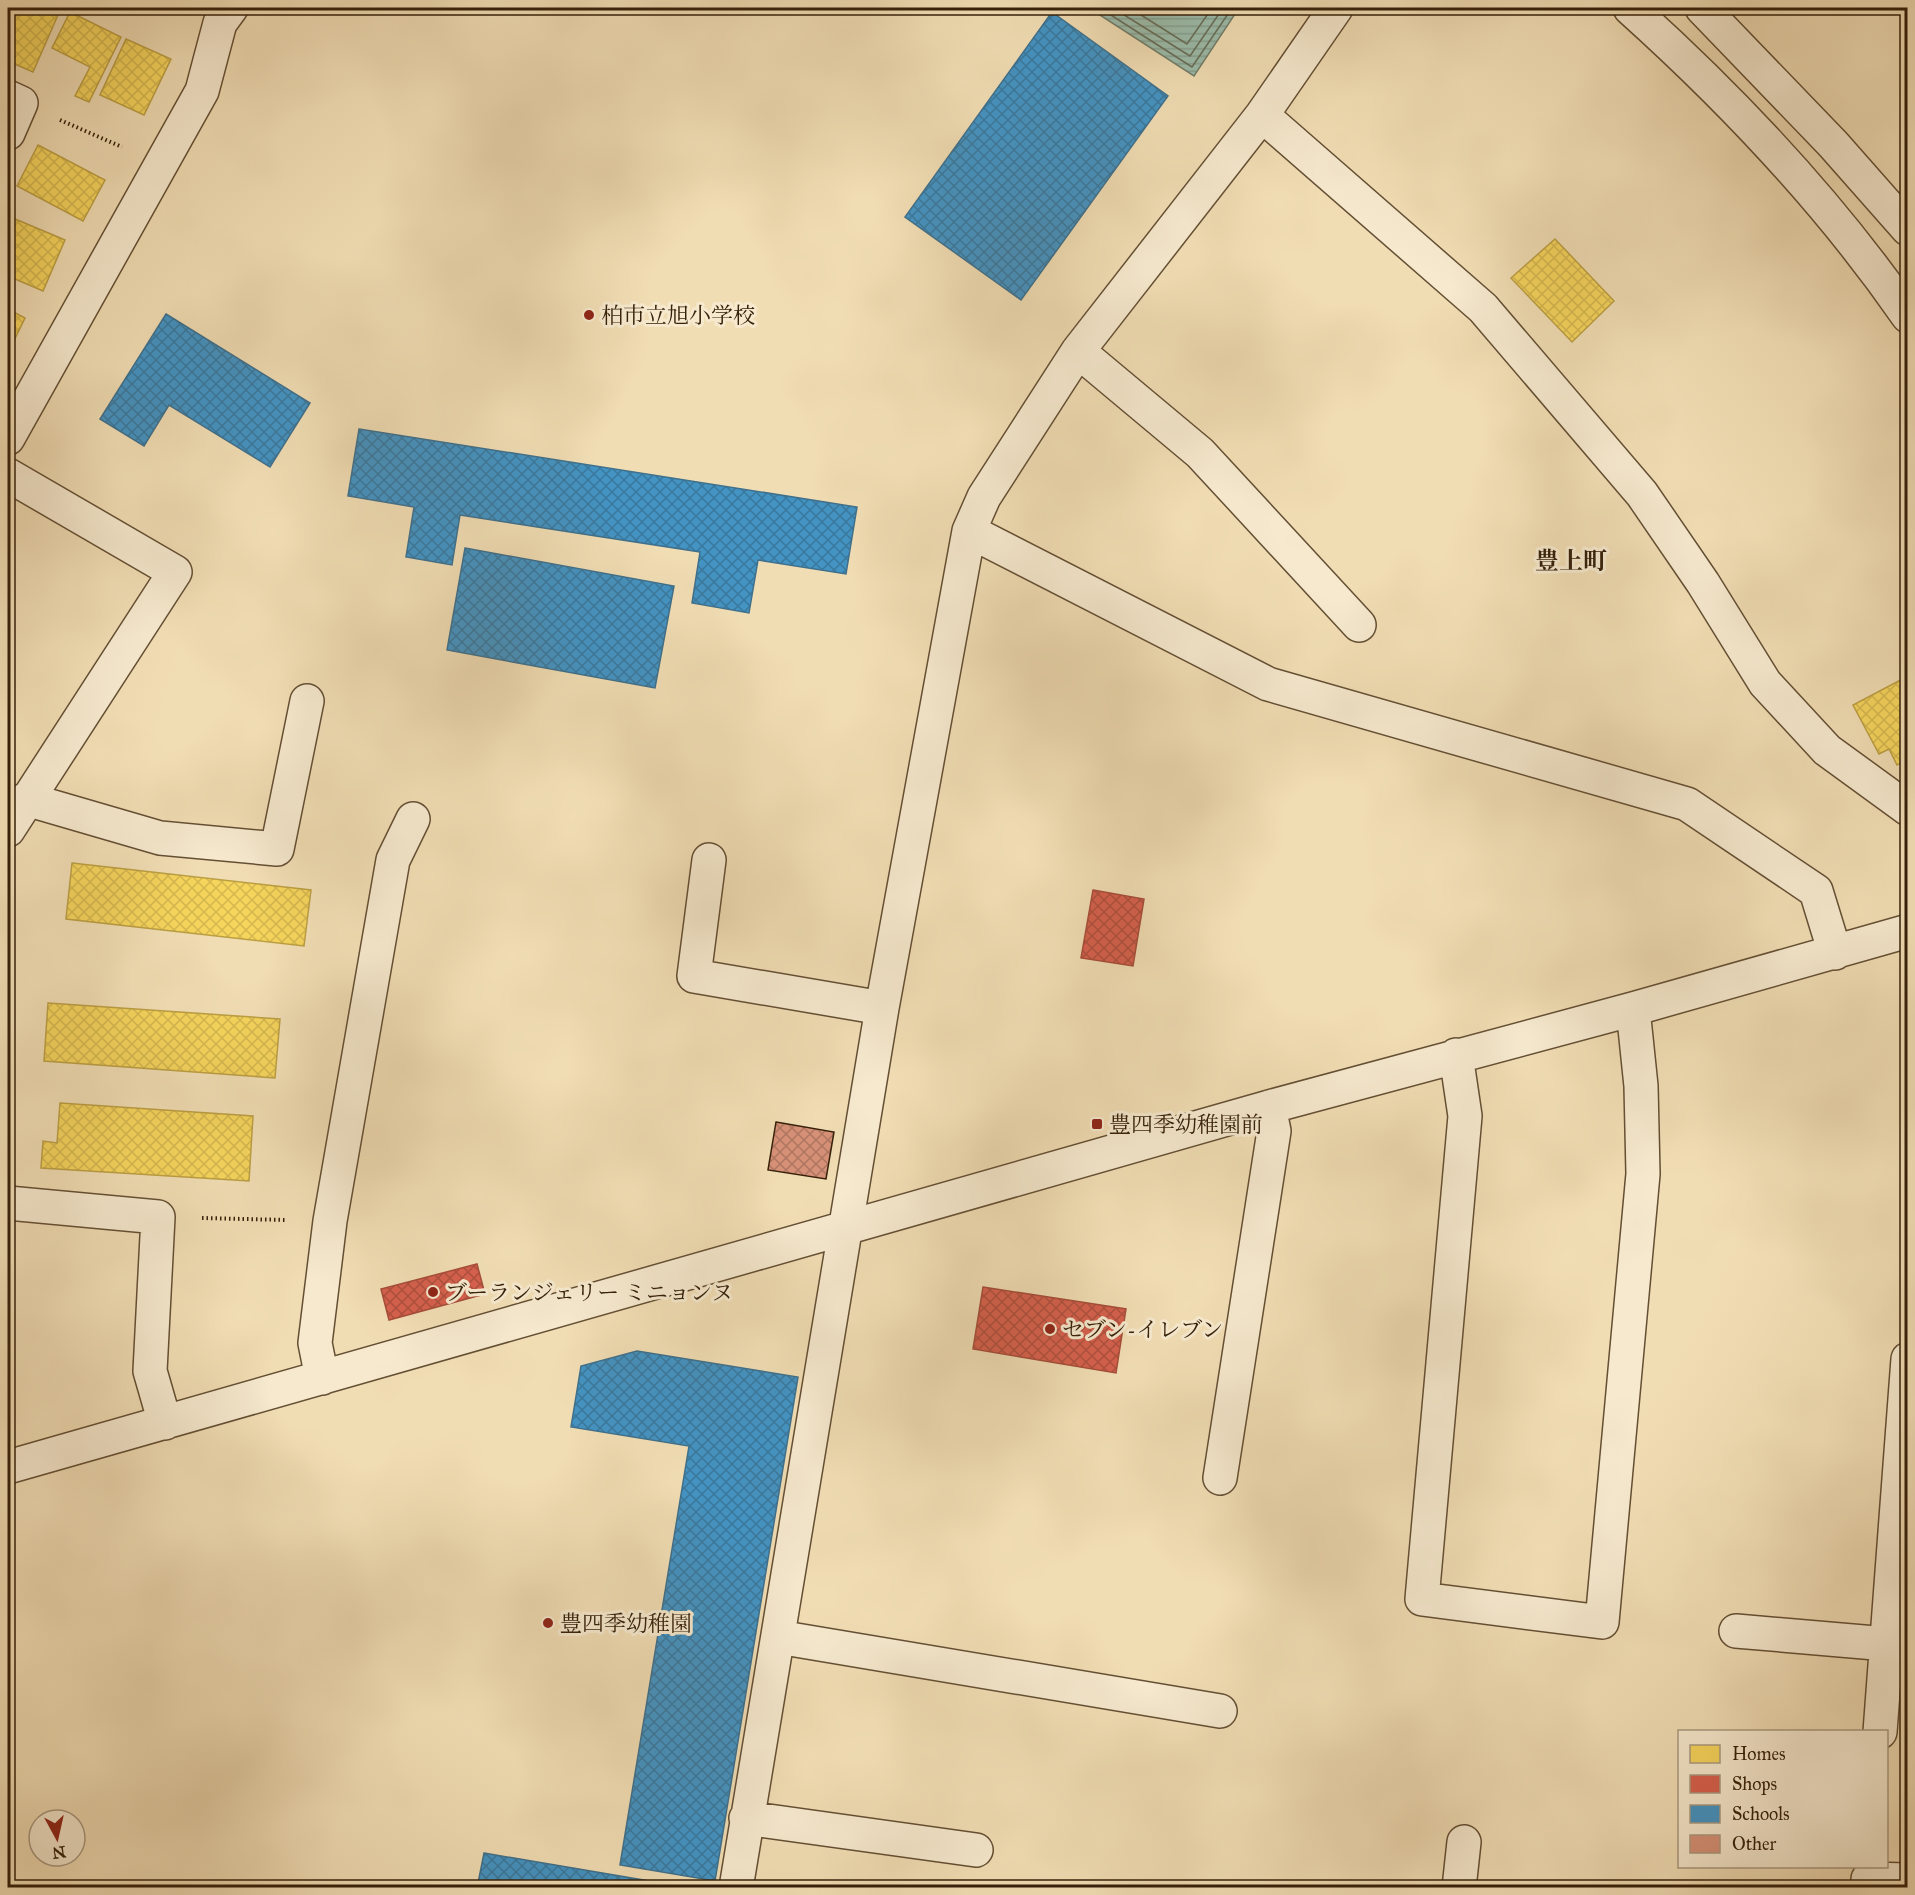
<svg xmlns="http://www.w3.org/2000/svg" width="1915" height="1895" font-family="'IM FELL Great Primer','Noto Serif JP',serif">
	<defs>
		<pattern id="water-rules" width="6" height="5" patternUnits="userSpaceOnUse" patternTransform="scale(1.5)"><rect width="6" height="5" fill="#9bbcaa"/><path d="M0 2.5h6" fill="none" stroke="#86a191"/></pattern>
		<pattern id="homes-cross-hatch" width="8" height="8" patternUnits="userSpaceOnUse" patternTransform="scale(1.5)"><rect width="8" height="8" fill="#f6d55c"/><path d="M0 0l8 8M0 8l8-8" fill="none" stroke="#d4b74f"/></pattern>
		<pattern id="shops-cross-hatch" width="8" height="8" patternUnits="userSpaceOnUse" patternTransform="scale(1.5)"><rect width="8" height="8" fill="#d6604d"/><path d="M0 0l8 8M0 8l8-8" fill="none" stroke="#ae4f3e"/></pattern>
		<pattern id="schools-cross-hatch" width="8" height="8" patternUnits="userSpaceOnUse" patternTransform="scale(1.5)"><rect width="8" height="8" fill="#4393c3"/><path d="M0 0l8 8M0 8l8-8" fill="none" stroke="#39789d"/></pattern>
		<pattern id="building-cross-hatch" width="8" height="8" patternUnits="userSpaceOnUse" patternTransform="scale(1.5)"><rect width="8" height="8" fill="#d79178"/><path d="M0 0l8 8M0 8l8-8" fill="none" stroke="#af7661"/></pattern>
	</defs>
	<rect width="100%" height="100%" fill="#f1ddb4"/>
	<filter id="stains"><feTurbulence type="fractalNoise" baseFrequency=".00333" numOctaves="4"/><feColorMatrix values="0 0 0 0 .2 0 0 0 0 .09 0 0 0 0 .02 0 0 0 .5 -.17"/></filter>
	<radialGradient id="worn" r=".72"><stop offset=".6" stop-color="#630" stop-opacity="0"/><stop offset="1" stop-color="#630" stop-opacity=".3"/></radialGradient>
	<path fill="url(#water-rules)" stroke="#727e6a" stroke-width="1.5" d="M1089,8h150l-45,68z"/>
	<path fill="url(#homes-cross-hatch)" stroke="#bc9f43" stroke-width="1.5" d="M8,8h33l17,7 -25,57 -25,-11 7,-20 -7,-3z
		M70,12l51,25 -32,65 -14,-6 15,-29 -38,-19z
		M126,39l45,20 -27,56 -44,-20z
		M38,145l67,35 -22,41 -66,-35z
		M8,216l57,24 -22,51 -35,-15z
		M1555,239l59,62 -42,41 -61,-64z
		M8,309l17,9 -17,35z
		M1908,676v83l-11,6 -8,-16 -10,5 -26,-49z
		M72,863l239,27 -7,56 -238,-27z
		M48,1003l232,16 -5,59 -231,-17z
		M60,1103l193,13 -4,65 -208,-13 2,-27 14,2z"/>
	<path fill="url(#shops-cross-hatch)" stroke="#a64d39" stroke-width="1.5" d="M1093,890l51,9 -11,67 -52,-8z
		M477,1264l8,30 -96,26 -8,-31z
		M983,1287l143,22 -10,64 -143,-24z"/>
	<path fill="url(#schools-cross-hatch)" stroke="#3f708c" stroke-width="1.5" d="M1052,12l116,84 -147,204 -116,-83z
		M166,314l144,89 -40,64 -101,-62 -25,41 -44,-27z
		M359,429l498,78 -11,67 -88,-14 -9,53 -57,-10 8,-51 -240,-37 -8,50 -46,-8 8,-50 -66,-11z
		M465,548l209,38 -19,102 -208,-38z
		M637,1351l161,26 -83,504 -95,-16 69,-419 -118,-19 10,-61z
		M484,1853l201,34 -208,1z"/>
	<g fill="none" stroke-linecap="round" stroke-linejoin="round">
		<path stroke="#686e5a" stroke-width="1.5" d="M1100,8l92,59 40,-59
			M1113,8l77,48 33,-48
			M1130,8l57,36 25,-36"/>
	</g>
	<path fill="url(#building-cross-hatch)" stroke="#35200a" stroke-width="1.5" d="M776,1122l58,10 -8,47 -58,-9z"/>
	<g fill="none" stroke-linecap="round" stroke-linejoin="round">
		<defs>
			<path id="minor" d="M1630,8c100,90 201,197 278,308
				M1702,8l131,136 75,85
				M8,97l13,6 -13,30
				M1262,115l221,193 159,186 61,89 62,100 62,67 81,59
				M1078,351l122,102 159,172
				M8,438l194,-347 18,-68 11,-15
				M8,475l167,97 -167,258
				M969,531l299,153 419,120 129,87 19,62
				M26,799l134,39 117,11 30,-148
				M709,860l-15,116 188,32
				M1456,1055l9,61 -43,483 180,23 41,-448 -2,-88 -8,-77
				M8,1203l150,14 -8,154 15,52
				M322,1378l-7,-35 15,-122 63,-361 20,-41
				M8,1467l1261,-360 364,-98 275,-78
				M1220,1478l54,-347 -5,-24
				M1736,1631l151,13
				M778,1637l442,74
				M1880,1732l28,-373
				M746,1818l230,32
				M1868,1879l40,1
				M736,1888l146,-880 87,-477 15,-34 94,-146 184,-236 74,-107
				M1459,1888l5,-46"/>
		</defs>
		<use href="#minor" stroke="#644f34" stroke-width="36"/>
		<path stroke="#35200a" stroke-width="4" stroke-dasharray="1.5 3" stroke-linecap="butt" d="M60,120l62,27
			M202,1218l85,2"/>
		<use href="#minor" stroke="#f6e9ce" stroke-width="33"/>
	</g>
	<g fill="#8f2418" stroke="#f6e9ce" stroke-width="2">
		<circle cx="589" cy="315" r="6"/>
		<rect x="1091" y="1118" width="12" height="12" rx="3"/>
		<circle cx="433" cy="1292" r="6"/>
		<circle cx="1050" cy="1329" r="6"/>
		<circle cx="548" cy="1623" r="6"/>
	</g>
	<g text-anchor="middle" stroke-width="6" stroke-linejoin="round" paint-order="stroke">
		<g font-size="22" fill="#35200a" stroke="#f6e9ce" text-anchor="start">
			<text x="601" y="323">柏市立旭小学校</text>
			<text x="1109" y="1132">豊四季幼稚園前</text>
			<text x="445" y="1300">ブーランジェリー ミニョンヌ</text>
			<text x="1062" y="1337">セブン-イレブン</text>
			<text x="560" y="1631">豊四季幼稚園</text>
		</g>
		<g font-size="24" font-weight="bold" fill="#35200a" stroke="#f6e9ce">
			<text x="1571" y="569">豊上町</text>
		</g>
	</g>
	<rect width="1915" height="1895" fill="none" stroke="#f1ddb4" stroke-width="30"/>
	<rect x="9" y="9" width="1897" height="1877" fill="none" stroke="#35200a" stroke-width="3"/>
	<rect x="15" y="15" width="1885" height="1865" fill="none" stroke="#35200a" stroke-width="1.5"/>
	<rect x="1678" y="1730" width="210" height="138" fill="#f6e9ce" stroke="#a99980" stroke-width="1.5"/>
	<rect x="1690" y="1745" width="30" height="18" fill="#f6d55c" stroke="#a99980" stroke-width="1.5"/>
	<text x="1732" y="1760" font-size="18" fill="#35200a">Homes</text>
	<rect x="1690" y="1775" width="30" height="18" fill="#d6604d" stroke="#a99980" stroke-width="1.5"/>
	<text x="1732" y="1790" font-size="18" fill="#35200a">Shops</text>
	<rect x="1690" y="1805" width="30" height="18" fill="#4393c3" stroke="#a99980" stroke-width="1.5"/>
	<text x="1732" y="1820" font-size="18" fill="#35200a">Schools</text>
	<rect x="1690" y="1835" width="30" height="18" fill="#d79178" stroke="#a99980" stroke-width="1.5"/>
	<text x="1732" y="1850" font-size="18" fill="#35200a">Other</text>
	<g transform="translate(57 1838) rotate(172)"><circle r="28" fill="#f6e9ce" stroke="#a99980" stroke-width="1.5"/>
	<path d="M0-4.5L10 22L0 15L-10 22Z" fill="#8f2418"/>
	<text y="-9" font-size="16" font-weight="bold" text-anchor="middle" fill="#35200a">N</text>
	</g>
	<rect width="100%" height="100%" filter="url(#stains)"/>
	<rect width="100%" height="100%" fill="url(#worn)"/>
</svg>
